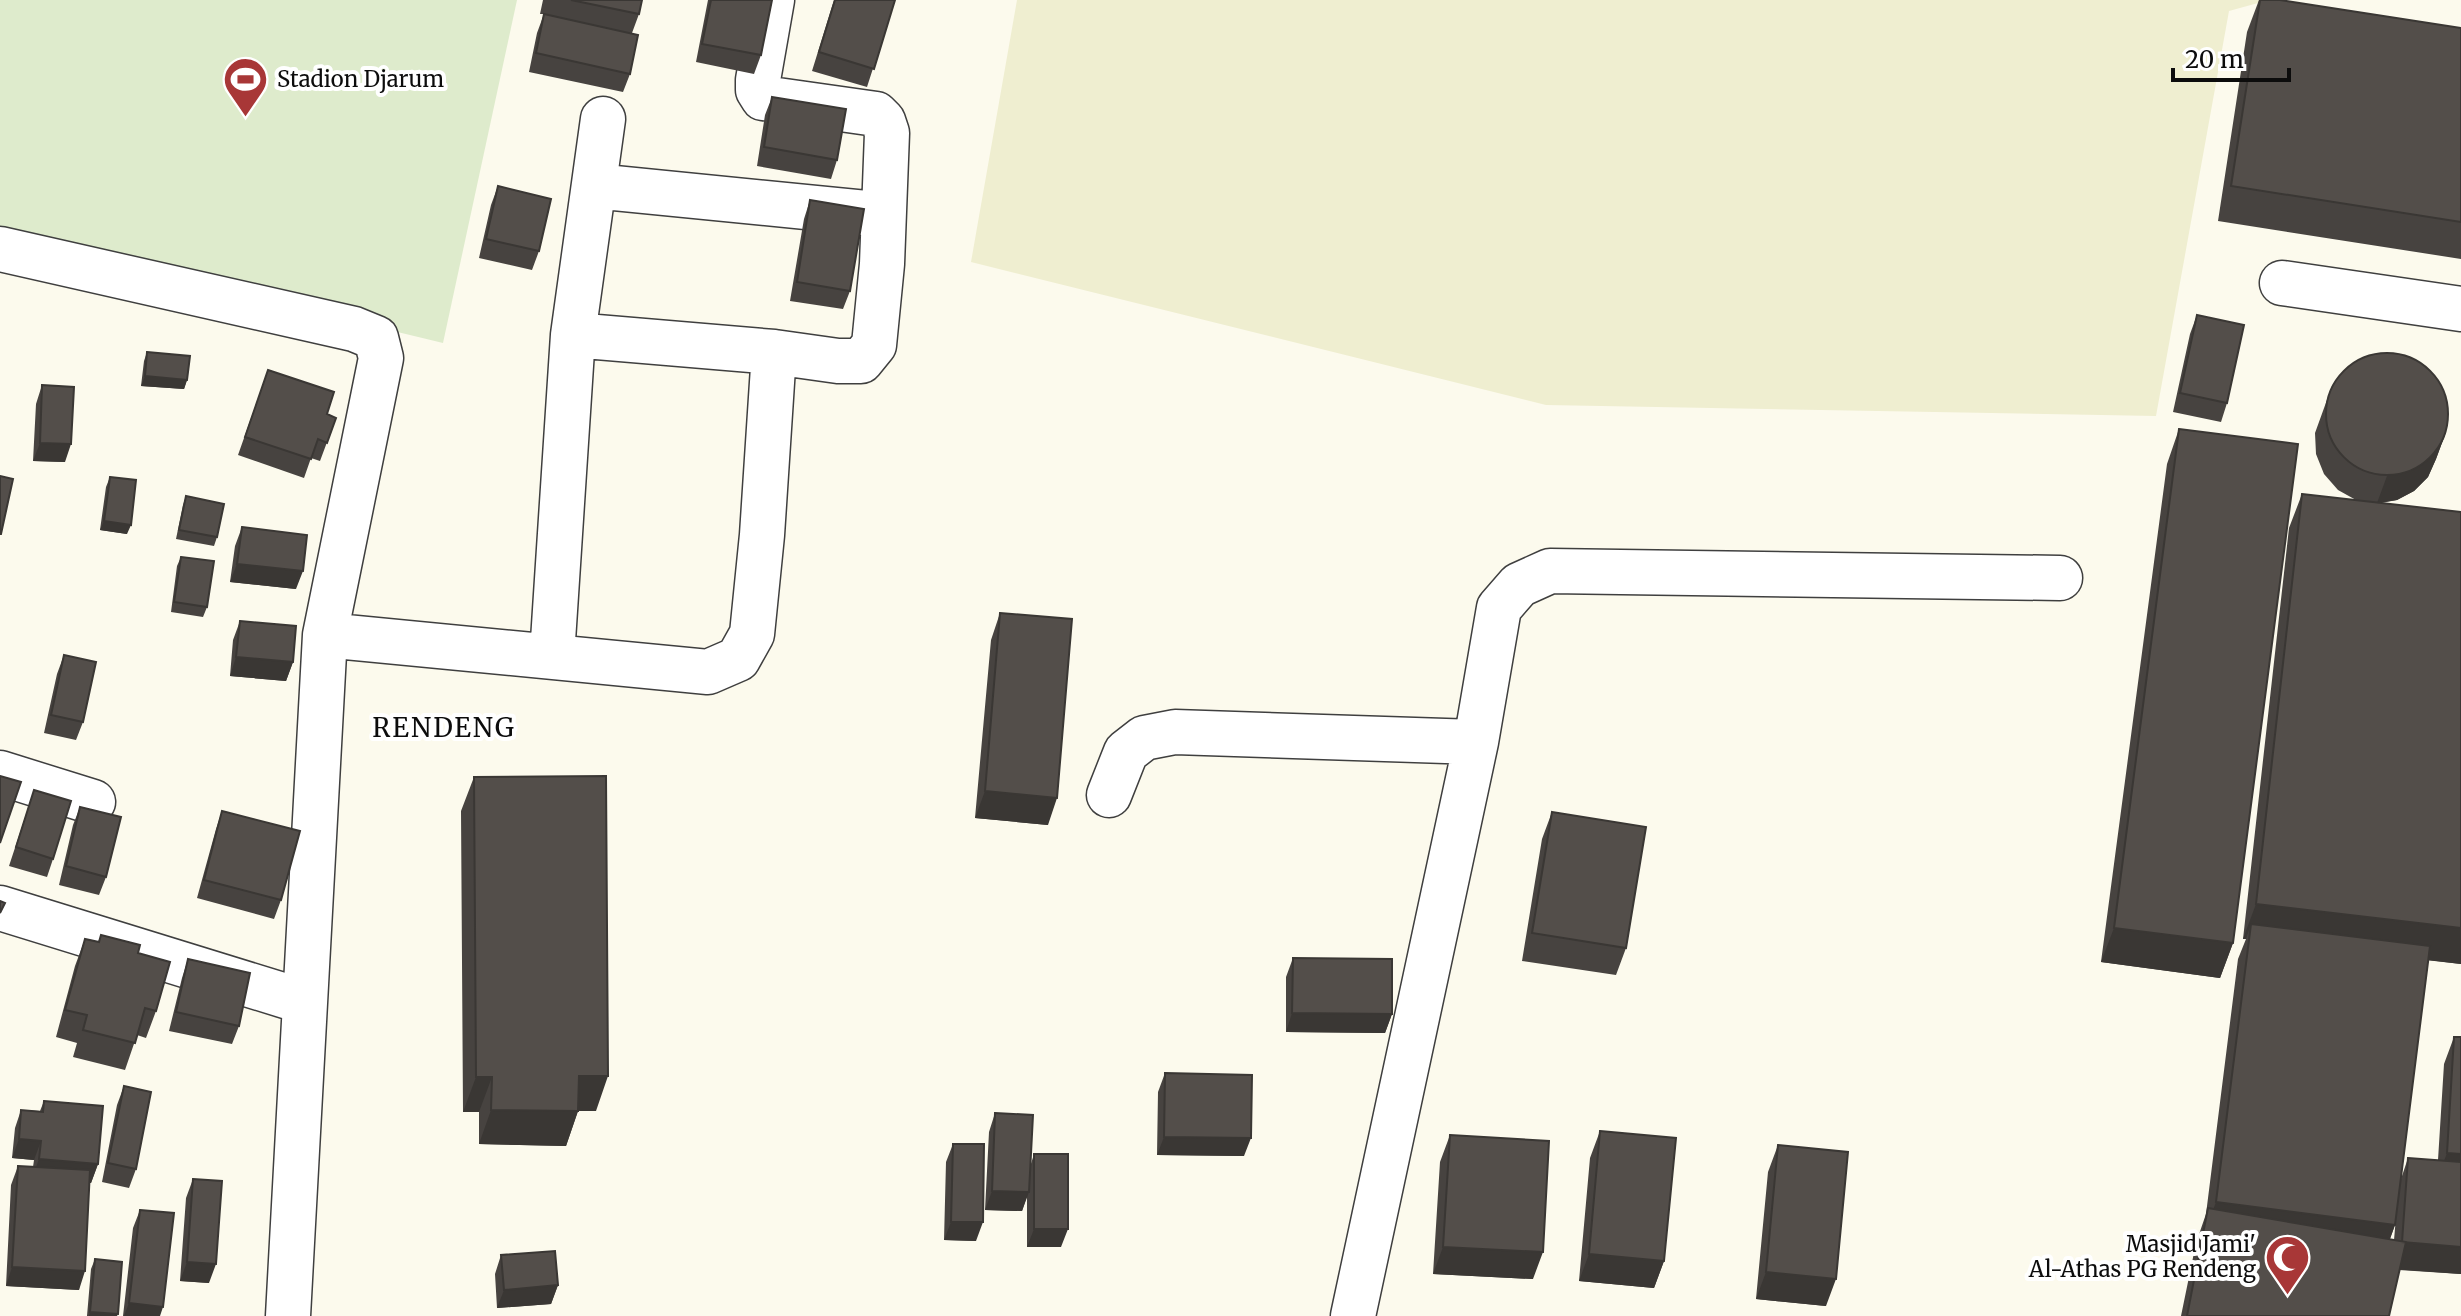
<svg xmlns="http://www.w3.org/2000/svg" width="2461" height="1316" font-family="Merriweather,serif">
	<rect width="100%" height="100%" fill="#fcfaed"/>
	<path fill="#efeed0" d="M1017,0h1252l-40,11 -73,405 -610,-11 -575,-143z"/>
	<path fill="#deebcc" d="M0,0h517l-74,343 -443,-107z"/>
	<g fill="none" stroke-linecap="round" stroke-linejoin="round">
		<defs>
			<path id="minor" d="M772,0l-14,80v10l5,8 113,16 7,7 4,12 -5,131 -8,81 -13,16h-23l-64,-9
				M594,186l272,27
				M0,249l354,80 22,9 5,20 -56,277 -37,681
				M2282,283l179,26
				M325,635l383,37 30,-13 14,-25 10,-99 12,-183 -201,-17 30,-216
				M552,656l21,-321
				M0,773l93,29
				M1109,795l17,-43 18,-14 31,-6 301,10
				M0,908l305,94
				M1353,1316l123,-574 23,-134 20,-23 31,-14 510,7"/>
		</defs>
		<use href="#minor" stroke="#3f3f3f" stroke-width="47"/>
		<use href="#minor" stroke="#fff" stroke-width="44"/>
	</g>
	<path fill="#474340" fill-rule="evenodd" d="M543,0h99l-3,14 -7,19 -2,41 -7,18 -94,-20 8,-39 7,-19h-4z
		M708,0h64l-11,55 -7,19 -58,-12z
		M834,0h61l-28,87 -55,-16z
		M2259,0h21l181,28v231l-243,-38 29,-189z
		M772,97l65,63 -6,19 -74,-13 8,-51z
		M498,186l41,65 -7,19 -53,-12 12,-53z
		M810,200l40,91 -7,18 -53,-8 14,-82z
		M2197,315l30,88 -6,19 -48,-10 17,-78z
		M147,352l40,28 -3,9 -43,-3 3,-25z
		M268,370l59,44 9,4 -16,43 -9,-3 -7,20 -66,-23z
		M42,385l23,77 -32,-1 3,-57z
		M2332,386l114,46 -10,27 -8,18 -14,14 -17,9 -16,3 80,9v452l-33,-4 -27,219 7,-21 30,2 6,-96 10,-27 7,237 -62,-4 -10,46h-208l15,-73 10,-29 32,-255 8,-20h-3l46,-411 13,-34 54,6 -18,-10 -14,-16 -8,-20 -1,-21zM2396,1217l-2,23 -4,-1 5,-14z
		M2179,429l54,514 -13,35 -119,-16 66,-498z
		M110,477l17,57 -27,-4 6,-43z
		M186,496l31,41 -3,9 -38,-7 7,-34z
		M242,527l54,62 -66,-7 5,-36z
		M181,557l26,50 -4,10 -32,-5 6,-46z
		M1000,613l48,212 -73,-7 16,-178z
		M240,621l53,41 -7,19 -56,-5 3,-36z
		M64,655l19,67 -7,18 -32,-7 13,-59z
		M474,777l122,334h-18l-12,35 -87,-2v-32h-16l-2,-301z
		M34,790l19,69 -6,18 -38,-11z
		M80,807l26,70 -7,18 -40,-10 14,-60z
		M222,811l59,89 -7,19 -77,-21 19,-69z
		M1552,812l74,136 -10,27 -94,-14 20,-122z
		M85,939l53,14 18,58 -10,27 -9,-3 -12,35 -52,-13 4,-14 -21,-6 19,-71z
		M1293,958l99,56 -7,19 -99,-1v-55z
		M188,959l51,67 -7,18 -63,-13 13,-53z
		M1165,1073l79,83 -87,-1 1,-63z
		M124,1086l12,83 -7,19 -27,-6 15,-77z
		M44,1101l54,63 -7,19h-1l-11,107 -73,-4 5,-101 7,-19 15,1 1,-7 -22,-2 3,-30 6,-18 19,1z
		M995,1113l35,54 4,-13 27,93h-34v-51l-5,15 -37,-1 4,-78z
		M1600,1131l64,130 -10,27 -75,-7 11,-123z
		M1450,1135l83,144 -100,-5 7,-112z
		M953,1144l23,97 -32,-1 2,-78z
		M1778,1145l48,161 -70,-7 12,-127z
		M193,1179l16,104 -29,-2 6,-83z
		M140,1210l20,106h-37l10,-88z
		M501,1255l57,30 -7,19 -54,4 -2,-34z
		M95,1259l22,57h-30l4,-47z"/>
	<path fill="#3a3734" d="M145,376l42,4 -3,9 -43,-3z
		M2446,432l-10,27 -8,18 -14,14 -17,9 -20,3 10,-27z
		M40,443l31,1 -6,18 -32,-1z
		M104,521l27,4 -4,9 -27,-4z
		M237,564l66,7 -7,18 -66,-7z
		M236,657l57,5 -7,19 -56,-5z
		M985,791l72,7 -9,27 -73,-7z
		M2256,904l205,24v36l-212,-24 2,-16 -5,15h-3z
		M2114,928l119,15 -13,35 -119,-16z
		M1292,1013l100,1 -7,19 -99,-1z
		M579,1076h29l-12,35h-18l-12,35 -87,-2 12,-34z
		M476,1077h16l-13,35h-16z
		M1164,1137l87,1 -7,18 -87,-1z
		M19,1139l22,2 -7,19 -22,-2z
		M2447,1153l14,1v28l-24,-2z
		M39,1159l59,5 -7,19 -59,-5z
		M992,1191l37,1 -7,19 -37,-1z
		M2216,1202l179,23 -13,35 -179,-23z
		M951,1222h32l-7,19 -32,-1z
		M1034,1229h34l-7,18h-34z
		M2402,1242l59,5v27l-69,-5z
		M1443,1247l100,5 -10,27 -100,-5z
		M1589,1254l75,7 -10,27 -75,-7z
		M187,1262l29,2 -7,19 -29,-2z
		M12,1267l73,4 -6,19 -73,-4z
		M1766,1272l70,7 -10,27 -70,-7z
		M558,1285l-7,19 -54,4 7,-18z
		M129,1303l34,4 -3,9h-36z
		M90,1312l28,2 -1,2h-28z"/>
	<path fill="#534e4a" stroke="#3a3734" stroke-width="2" d="M571,0h71l-3,14z
		M711,0h61l-11,55 -59,-11z
		M835,0h60l-21,69 -55,-17z
		M2260,0h20l181,28v194l-230,-36z
		M544,14l94,21 -8,39 -94,-21z
		M772,97l74,12 -9,51 -73,-13z
		M498,186l53,13 -12,52 -53,-12z
		M810,200l54,9 -14,82 -53,-9z
		M2197,315l47,10 -17,78 -47,-10z
		M147,352l43,4 -3,24 -42,-4z
		M2326 414a61 61 0 1 1 122 0a61 61 0 1 1-122 0Z
		M268,370l66,22 -7,22 9,4 -9,25 -9,-4 -7,20 -66,-22z
		M42,385l32,2 -3,57 -31,-1z
		M2179,429l119,15 -65,499 -119,-15z
		M0,476l13,3 -12,55h-1z
		M110,477l26,3 -5,45 -27,-4z
		M2302,494l159,18v416l-205,-24z
		M186,496l38,8 -7,33 -38,-7z
		M242,527l65,8 -4,36 -66,-7z
		M181,557l33,4 -7,46 -33,-5z
		M1000,613l72,6 -15,179 -72,-7z
		M240,621l56,5 -3,36 -57,-5z
		M64,655l32,7 -13,60 -32,-7z
		M0,776l21,6 -21,61z
		M606,776l2,300h-29l-1,35 -87,-1 1,-33h-16l-2,-300z
		M34,790l37,11 -18,58 -37,-12z
		M80,807l41,10 -15,60 -40,-11z
		M222,811l78,20 -19,69 -77,-20z
		M1552,812l94,15 -20,121 -94,-15z
		M0,901l5,2 -5,10z
		M2251,924l179,22 -35,279 -179,-23z
		M101,935l39,10 -2,8 32,9 -14,49 -11,-3 -10,35 -52,-13 4,-15 -22,-5 20,-71 14,3z
		M1293,958l99,1v55l-100,-1z
		M188,959l62,14 -11,53 -63,-14z
		M2454,1037h7v117l-14,-1z
		M1165,1073l87,2 -1,63 -87,-1z
		M124,1086l27,6 -15,77 -28,-6z
		M44,1101l59,5 -5,58 -59,-5 2,-18 -22,-2 2,-29 22,2z
		M995,1113l38,2 -4,77 -37,-1z
		M1600,1131l76,7 -12,123 -75,-7z
		M1450,1135l99,6 -6,111 -100,-5z
		M953,1144h31l-1,78h-32z
		M1778,1145l70,7 -12,127 -70,-7z
		M1034,1154h34v75h-34z
		M2408,1158l53,4v85l-59,-5z
		M18,1166l72,4 -5,101 -73,-4z
		M193,1179l29,2 -6,83 -29,-2z
		M2208,1208l198,34 -17,74h-202z
		M140,1210l34,3 -11,94 -34,-4z
		M555,1251l3,34 -54,5 -3,-35z
		M95,1259l27,3 -4,52 -28,-2z"/>
	<defs>
		<symbol id="stadium-pin" viewBox="-11 -11 22 30"><path d="M0 17L-7.5 6A9.5 9.5 0 1 1 7.5 6Z" fill="#a83737" stroke="#fff"/><path d="M0-5a6.5 5 0 1 0 0 10a6.5 5 0 1 0 0-10ZM-3.5-1.8h7v3.6h-7Z" fill="#fff"/></symbol>
		<symbol id="mosque-pin" viewBox="-11 -11 22 30"><path d="M0 17L-7.5 6A9.5 9.5 0 1 1 7.5 6Z" fill="#a83737" stroke="#fff"/><path d="M3.5-4.9A6 6 0 1 0 3.5 4.9A5 5 0 1 1 3.5-4.9Z" fill="#fff"/></symbol>
	</defs>
	<g fill-rule="evenodd">
		<use href="#stadium-pin" x="220" y="54" width="51" height="69"/>
		<use href="#mosque-pin" x="2262" y="1232" width="51" height="69"/>
	</g>
	<g text-anchor="middle" stroke-width="8" stroke-linejoin="round" paint-order="stroke">
		<g font-size="22" fill="#0c0c0c" stroke="#fff" text-anchor="start">
			<text x="277" y="87">Stadion Djarum</text>
			<text x="2256" y="1252" text-anchor="end">Masjid Jami'<tspan x="2256" dy="25">Al-Athas PG Rendeng</tspan></text>
		</g>
		<g font-size="26" letter-spacing="2" fill="#0c0c0c" stroke="#fff">
			<text x="444" y="737">RENDENG</text>
		</g>
	</g>
	<path d="M2173 68v12h116v-12" fill="none" stroke="#0c0c0c" stroke-width="4"/>
	<text x="2185" y="68" font-size="24" fill="#0c0c0c" stroke="#ffffff" stroke-width="6" paint-order="stroke">20 m</text>
</svg>
